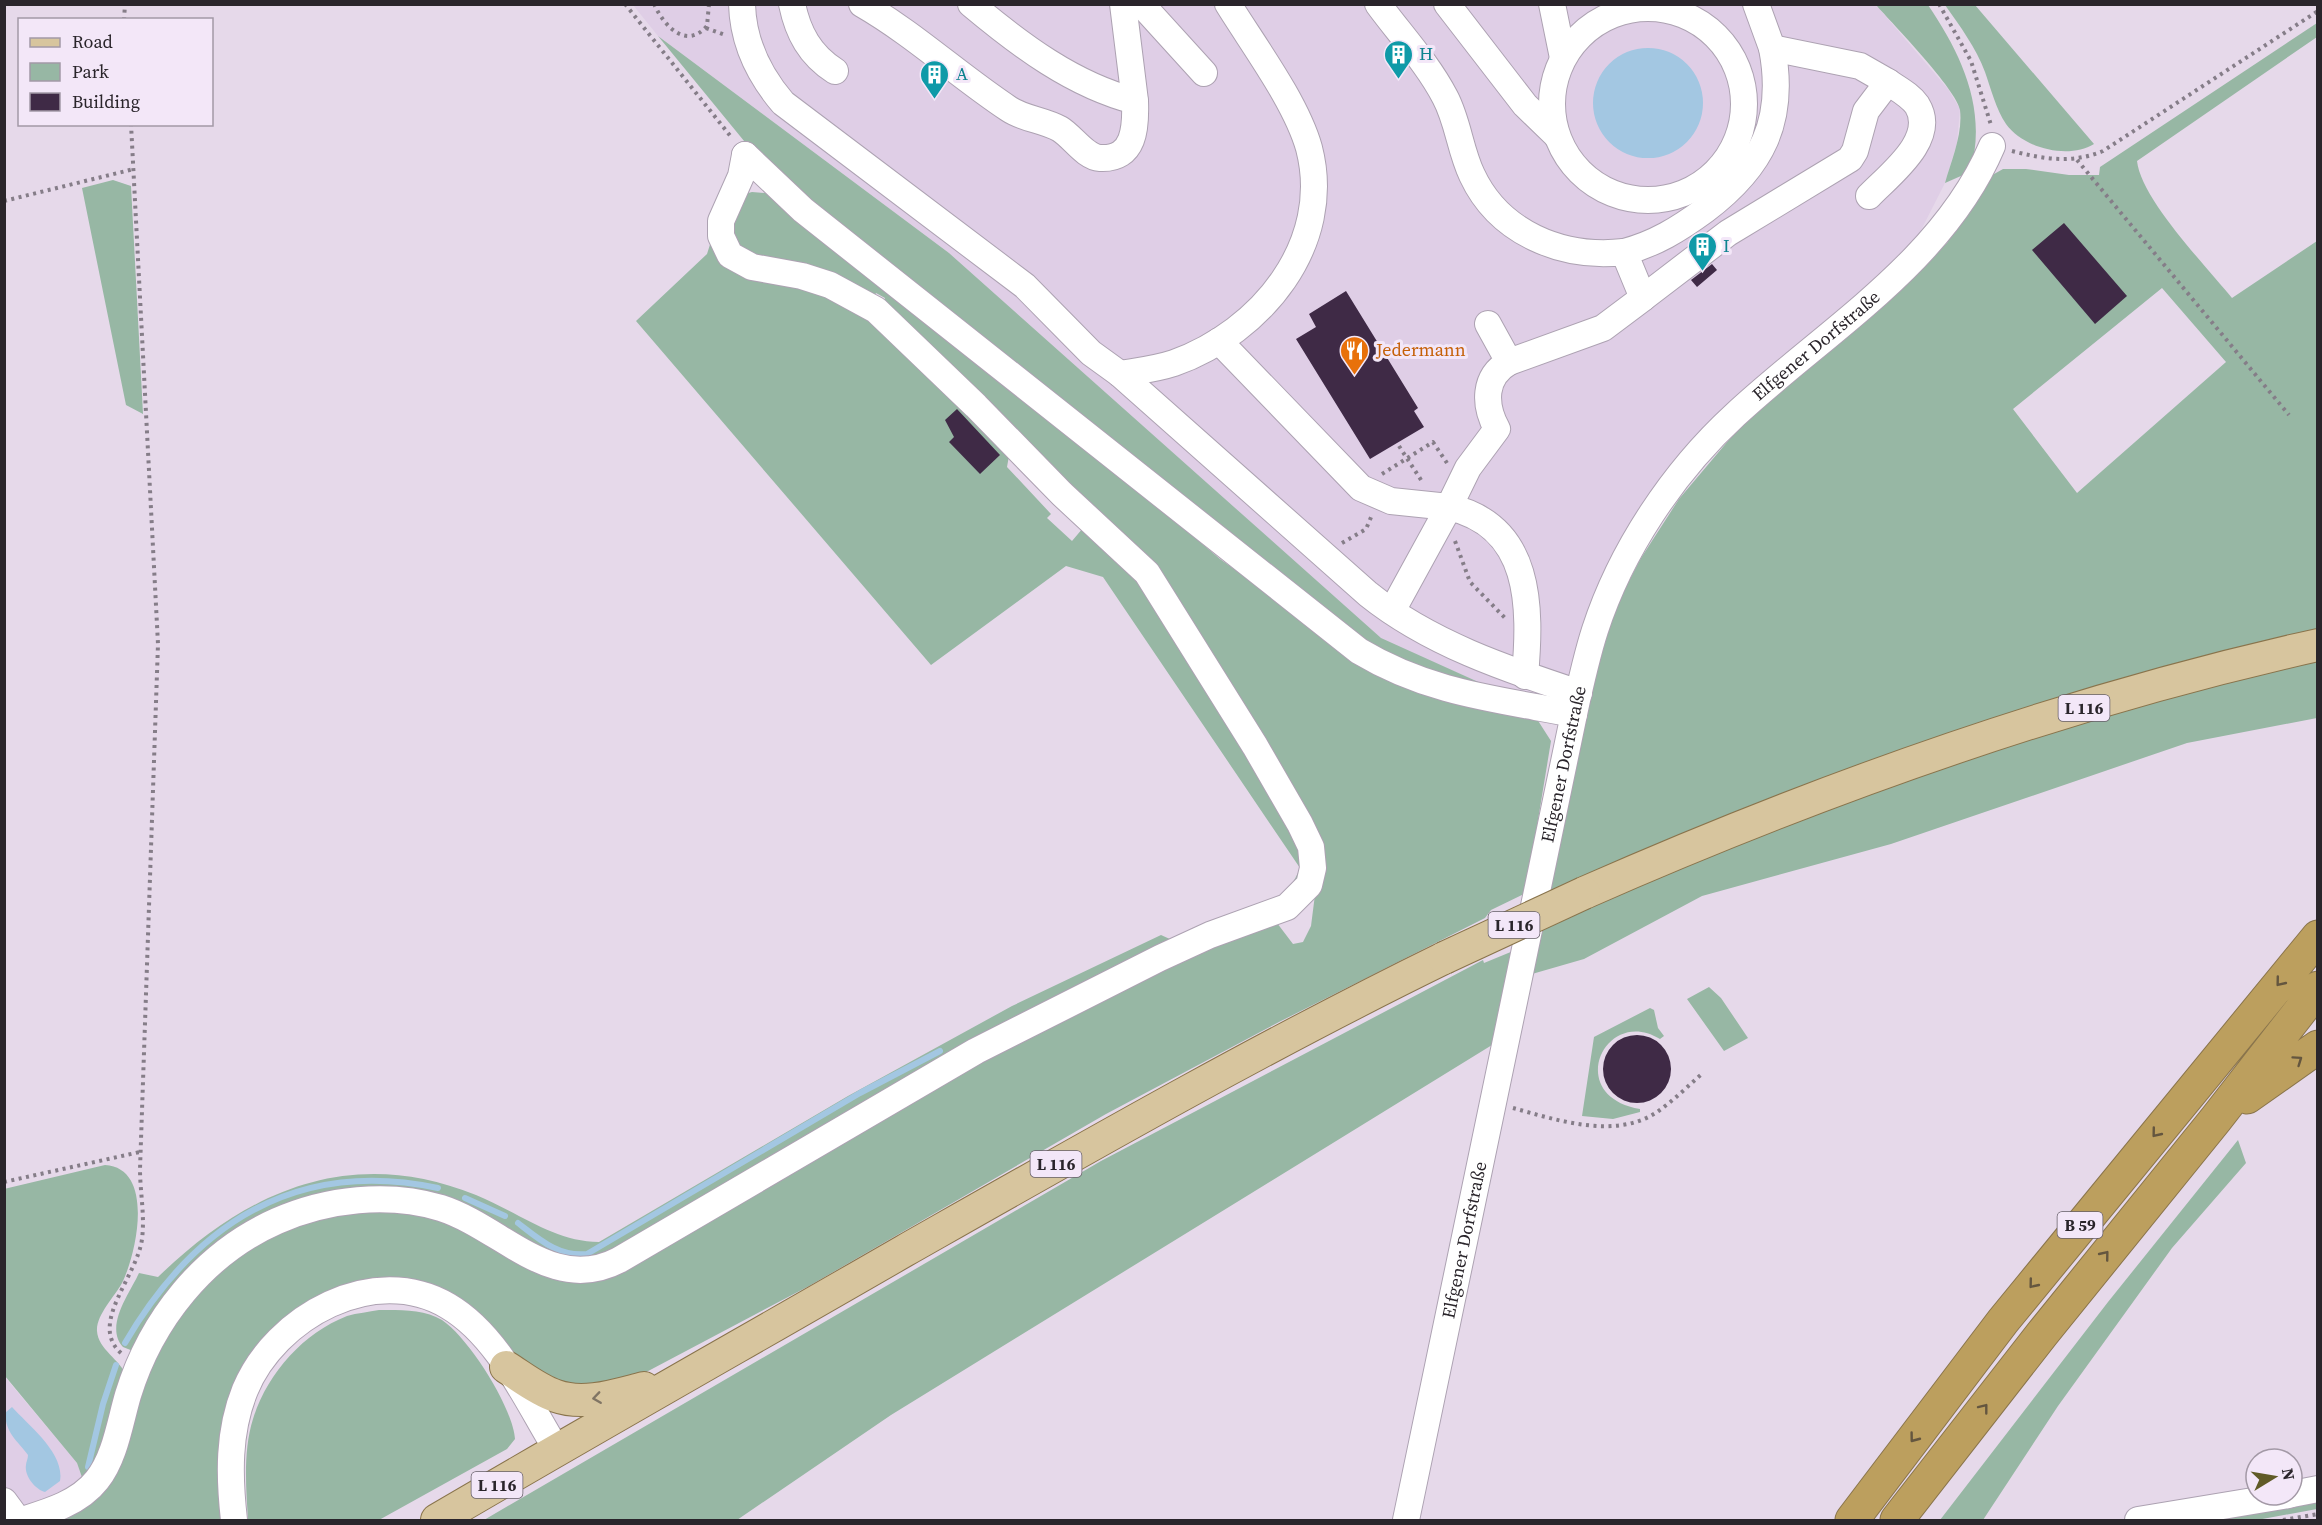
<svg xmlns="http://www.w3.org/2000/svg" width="2322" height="1525" font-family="'Source Serif 4',serif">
	<rect width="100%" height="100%" fill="#e6d9ea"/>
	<path fill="#dfcee6" d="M633,5h1243l72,84 12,20 -3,34 -12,40 -30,59 -188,168 -48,54 -114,243 -69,-17 -115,-51 -432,-386 -291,-217z
		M4,1376l73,87 7,20 -80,34z"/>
	<path fill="#97b7a4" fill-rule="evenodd" d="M1876,5h52c34,50 60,106 42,167l-25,11c6,-22 18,-49 15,-73 -3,-20 -68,-87 -84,-105z
		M1945,5h30l119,139c-26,16 -71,4 -88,-20 -10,-15 -15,-35 -21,-52 -9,-24 -25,-46 -40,-67z
		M2317,23v14l-180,124c4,38 69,105 95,137l85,-57v477l-130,25 -296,101 -189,52 -118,63 -52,15 -27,63 -614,378 -154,105h-253l617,-359 382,-201 1,3 34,-14 97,-341 26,-50 38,-59 60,-71 133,-115 75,-70 40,-65 16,-9h23l43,6h30l1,-8zM2162,288l64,74 -149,131 -64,-84z
		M658,36l291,217 432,385 115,52 -60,-11 -70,-30 -608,-491z
		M113,180l18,6 12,228 -17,-9 -44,-217z
		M752,192l24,2 410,329 14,19 20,17 138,98 177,59 16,25 -25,152 -35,17 -6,8 -206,104 -173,92 -297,172 -174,92 -72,14 -168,-112 -139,70 -31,170h-183l40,-21 77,-164 88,-91 87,-36 95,4 146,70 549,-301 153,-58 16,21 10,-2 8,-16 7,-55 -142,-266 -293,-300 2,-7 -9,-5 -3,6 -134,-43 -12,-19 14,-42z
		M714,232l16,33 11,7 98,26 30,16 24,19 117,117 -3,17 44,47 -4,4 25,23 11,-13 58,45 94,147 64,110 8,23 2,12 -7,20 -25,22 -101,38 -190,97 -138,76 -235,140c-8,3 -17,8 -26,9 -45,4 -84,-37 -123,-55 -63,-28 -143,-19 -203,13 -33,17 -64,43 -87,72 -14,17 -23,42 -41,54l-10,-4c-19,-21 7,-54 16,-74l19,4c91,-88 194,-132 318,-82 40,16 78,47 123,47l249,-146 164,-90 149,-71 11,5 102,-40c14,-9 20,-17 26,-32l-197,-291 -37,-11 -135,99 -295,-344 71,-67z
		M1709,987l12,11 27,40 -24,13 -37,-52z
		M1650,1008l4,2 4,18 6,8 -4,3c-55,-34 -97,57 -20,70v3l-27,7 -31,-3 12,-79z
		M2238,1140l8,23 -74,85 -114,158 -75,114h-43l168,-218z
		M105,1165c50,3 32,88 17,118 -7,13 -26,32 -25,48 1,18 23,29 30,45l-18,71 -25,36 -7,-20 -72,-87 -1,-187z
		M379,1310c20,0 45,-1 63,10 27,18 71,88 73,119l-8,10 -128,71h-131c-2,-32 -5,-69 5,-101 14,-45 50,-86 94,-103 10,-3 22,-4 32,-6z
		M2317,1499v10l-60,11h-61z"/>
	<path fill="#a3c7e2" d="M1593 103a55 55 0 1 1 110 0a55 55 0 1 1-110 0Z
		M12,1407c16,18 53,46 48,74l-15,11c-9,-2 -21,-16 -19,-27 0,-3 2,-6 2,-10 -11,-15 -22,-21 -23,-42z"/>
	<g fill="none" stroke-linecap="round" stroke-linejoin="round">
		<path stroke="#a3c7e2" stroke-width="6" d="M465,1198l40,18
			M518,1223c22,17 41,34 69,31l273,-161 80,-42
			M125,1343c70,-120 172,-185 313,-155
			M88,1467l15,-63 13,-39"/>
	</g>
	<path fill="#3f2a46" d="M2064,223l63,73 -32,28 -63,-74z
		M1712,264l5,6 -20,17 -6,-7z
		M1346,291l72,117 -4,3 10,16 -54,32 -74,-120 20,-12 -7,-13z
		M957,409l43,46 -20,19 -31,-32 5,-5 -9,-17z
		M1603 1069a34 34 0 1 1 68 0a34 34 0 1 1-68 0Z"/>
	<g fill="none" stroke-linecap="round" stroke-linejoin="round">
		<defs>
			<g id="minor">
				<path d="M742,4c1,38 17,71 41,99l242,183 66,67 29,21 248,220c61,49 138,75 211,99"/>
				<path d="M792,4c6,29 18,51 43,67"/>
				<path d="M862,4c52,30 97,72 147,105 15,10 35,11 51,20 13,8 25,28 40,29 35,2 36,-31 35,-57 -62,-16 -115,-56 -164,-97"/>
				<path d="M1123,4l12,97"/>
				<path d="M1378,4c22,30 50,60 67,93 13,24 15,53 27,78 27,58 90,84 152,77l19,46 -40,30 -94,34"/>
				<path d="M1447,4l78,101 31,30"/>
				<path d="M1552,4l11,54"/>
				<path d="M1756,4l16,44"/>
				<path d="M1144,7l60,66"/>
				<circle cx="1648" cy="104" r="96"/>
				<path d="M745,155l58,55 556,441c70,42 137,48 215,63"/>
				<path d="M1624,252c31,-8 55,-23 81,-42 57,-43 81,-89 67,-162l88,18 28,16"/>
				<path d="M1643,298l85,-65 122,-74 5,-8 11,-40 22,-29c10,7 22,13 29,23 21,34 -28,70 -48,91"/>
				<path d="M1488,324l21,38c-26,15 -25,43 -12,67l-29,39 -19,39c83,19 82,100 76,169"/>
				<path d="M1219,341l142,147 30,13 58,6 -57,104"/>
				<path d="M1120,374c18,-3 36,-5 54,-11 87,-31 160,-119 135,-215 -13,-46 -55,-102 -81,-144"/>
				<path d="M2292,1494l26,-5"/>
				<path d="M4,1501l14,19"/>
				<path d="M22,1520c26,-8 57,-17 75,-40 18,-22 23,-58 31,-85 23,-75 76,-142 149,-174 50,-22 111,-29 164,-13 62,20 111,87 178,52l357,-209 184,-93 50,-23 77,-28 22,-22 4,-17 -2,-21 -11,-23 -45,-78 -108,-173 -85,-79 -86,-88 -100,-96 -46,-25 -28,-9 -50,-9 -22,-12 -9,-19v-15l20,-45 4,-21"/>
				<path d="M234,1520c-5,-44 -6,-88 11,-130 30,-73 129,-128 203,-84 51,30 79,96 109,144"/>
				<path id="s1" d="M1406,1520l168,-806c6,-28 12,-56 21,-84 26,-80 78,-158 140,-215 89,-83 208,-153 257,-269"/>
				<path d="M2138,1520l151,-25"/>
			</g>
			<path id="major" d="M1584,893c236,-104 482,-192 734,-248
				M506,1367c16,10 32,23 50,29 28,10 60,-1 88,-8
				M437,1520c155,-91 311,-179 467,-269 178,-101 356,-203 540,-293"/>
			<path id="highway" d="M2247,1097l71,-50
				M1852,1520l151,-199 315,-384
				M1897,1520l145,-186 174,-215 102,-131"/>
		</defs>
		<use href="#minor" stroke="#ada2b2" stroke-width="28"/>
		<use href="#major" stroke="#89744c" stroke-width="34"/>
		<use href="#highway" stroke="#89744c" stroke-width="35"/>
		<path stroke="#857d88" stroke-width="4" stroke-dasharray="3 4.5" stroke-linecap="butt" d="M625,4l107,134
			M654,4c10,22 32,46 53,22l2,-22
			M1939,4l32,57 20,64
			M124,20l1,-16
			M706,28l19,7
			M2012,151c31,8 60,13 91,0l215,-140
			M2077,160l212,255
			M4,201l130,-32
			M1399,446l24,37
			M1382,474l51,-32 14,21
			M1455,541l15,41 35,36
			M1342,543l24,-14 6,-14
			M1513,1108c44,12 102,32 144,4 16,-11 31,-26 46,-39
			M4,1182l136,-30
			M121,1353c-33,-29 16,-76 21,-114 3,-24 -2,-47 -2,-70l18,-525 -27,-520
			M2283,1520l35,-6"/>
		<use href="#minor" stroke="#fff" stroke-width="26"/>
		<use href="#major" stroke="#d7c59e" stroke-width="32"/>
		<use href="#highway" stroke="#bc9f5e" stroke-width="33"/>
		<defs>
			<path id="major-bridge" d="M1444,958l140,-65"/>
		</defs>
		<use href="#major-bridge" stroke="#89744c" stroke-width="34" stroke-linecap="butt"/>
		<use href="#major-bridge" stroke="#d7c59e" stroke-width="32"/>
	</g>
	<defs><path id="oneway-chevron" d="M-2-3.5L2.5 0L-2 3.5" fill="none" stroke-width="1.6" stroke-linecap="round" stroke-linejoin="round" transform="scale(1.5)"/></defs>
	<g stroke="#64563f">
		<use href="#oneway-chevron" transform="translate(2280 982) rotate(129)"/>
		<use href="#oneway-chevron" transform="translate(2298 1060) rotate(-35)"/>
		<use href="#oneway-chevron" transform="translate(2156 1133) rotate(129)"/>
		<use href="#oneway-chevron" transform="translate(2105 1255) rotate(-51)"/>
		<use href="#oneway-chevron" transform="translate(2033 1284) rotate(129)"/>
		<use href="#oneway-chevron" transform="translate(1984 1408) rotate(-52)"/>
		<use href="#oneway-chevron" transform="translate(1914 1438) rotate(127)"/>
	</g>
	<use stroke="#807564" href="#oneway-chevron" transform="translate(597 1398) rotate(172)"/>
	<defs>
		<symbol id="building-pin" viewBox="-11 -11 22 30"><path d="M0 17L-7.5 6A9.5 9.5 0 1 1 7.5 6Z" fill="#0f9aa8" stroke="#f3e7f8"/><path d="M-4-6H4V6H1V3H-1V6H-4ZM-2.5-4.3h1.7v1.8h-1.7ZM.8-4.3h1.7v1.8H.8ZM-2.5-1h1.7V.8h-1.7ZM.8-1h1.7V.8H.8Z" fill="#fff"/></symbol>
		<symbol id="restaurant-pin" viewBox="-11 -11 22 30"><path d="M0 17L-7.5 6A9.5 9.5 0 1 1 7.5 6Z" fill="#e8710a" stroke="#f3e7f8"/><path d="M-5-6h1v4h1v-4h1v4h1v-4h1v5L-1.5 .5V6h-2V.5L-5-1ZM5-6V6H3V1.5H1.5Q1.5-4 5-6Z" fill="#fff"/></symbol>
	</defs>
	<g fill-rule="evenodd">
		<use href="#building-pin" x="1382" y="38" width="33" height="45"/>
		<use href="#building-pin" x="918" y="58" width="33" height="45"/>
		<use href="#building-pin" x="1686" y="230" width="33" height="45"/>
		<use href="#restaurant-pin" x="1338" y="334" width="33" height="45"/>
	</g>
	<g text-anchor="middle" stroke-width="6" stroke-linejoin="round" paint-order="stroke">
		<g fill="#f3e7f8" stroke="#665f68" stroke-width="1.5">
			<rect x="2058.5" y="695" width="51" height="26" rx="4.5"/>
			<rect x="1488.5" y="912" width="51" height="26" rx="4.5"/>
			<rect x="1030.5" y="1151" width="51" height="26" rx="4.5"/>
			<rect x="2057.5" y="1212" width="45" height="26" rx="4.5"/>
			<rect x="471.5" y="1472" width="51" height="26" rx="4.5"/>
		</g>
		<g font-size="16" font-weight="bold" fill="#2a252b">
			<text x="2084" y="714">L 116</text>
			<text x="1514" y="931">L 116</text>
			<text x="1056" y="1170">L 116</text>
			<text x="2080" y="1231">B 59</text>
			<text x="497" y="1491">L 116</text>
		</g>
		<g font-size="18" fill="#0d838f" stroke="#f3e7f8" text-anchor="start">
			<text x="1419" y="60">H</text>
			<text x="956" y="80">A</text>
			<text x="1723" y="252">I</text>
		</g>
		<g font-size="18" fill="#2a252b" stroke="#f3e7f8">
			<text dy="6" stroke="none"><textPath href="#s1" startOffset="1276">Elfgener Dorfstraße</textPath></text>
			<text dy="6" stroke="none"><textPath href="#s1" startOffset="772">Elfgener Dorfstraße</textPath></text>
			<text dy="6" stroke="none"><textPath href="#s1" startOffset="286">Elfgener Dorfstraße</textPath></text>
		</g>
		<g font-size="18" fill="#c56008" stroke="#f3e7f8" text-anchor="start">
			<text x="1376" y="356">Jedermann</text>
		</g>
	</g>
	<rect width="2322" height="1525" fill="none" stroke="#2a252b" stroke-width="12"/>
	<rect x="18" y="18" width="195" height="108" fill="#f3e7f8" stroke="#a399a6" stroke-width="1.5"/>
	<rect x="30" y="38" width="30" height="9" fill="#d7c59e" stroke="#a399a6" stroke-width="1.5"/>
	<text x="72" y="48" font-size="18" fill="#2a252b">Road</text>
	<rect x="30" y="63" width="30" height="18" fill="#97b7a4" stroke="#a399a6" stroke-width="1.5"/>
	<text x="72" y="78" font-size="18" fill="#2a252b">Park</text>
	<rect x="30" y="93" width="30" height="18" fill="#3f2a46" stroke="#a399a6" stroke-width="1.5"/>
	<text x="72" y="108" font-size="18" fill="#2a252b">Building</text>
	<g transform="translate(2274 1477) rotate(79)"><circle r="28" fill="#f3e7f8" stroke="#a399a6" stroke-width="1.5"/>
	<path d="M0-4.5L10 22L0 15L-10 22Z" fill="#605b27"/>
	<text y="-9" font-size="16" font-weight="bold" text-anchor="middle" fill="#2a252b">N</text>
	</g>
</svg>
